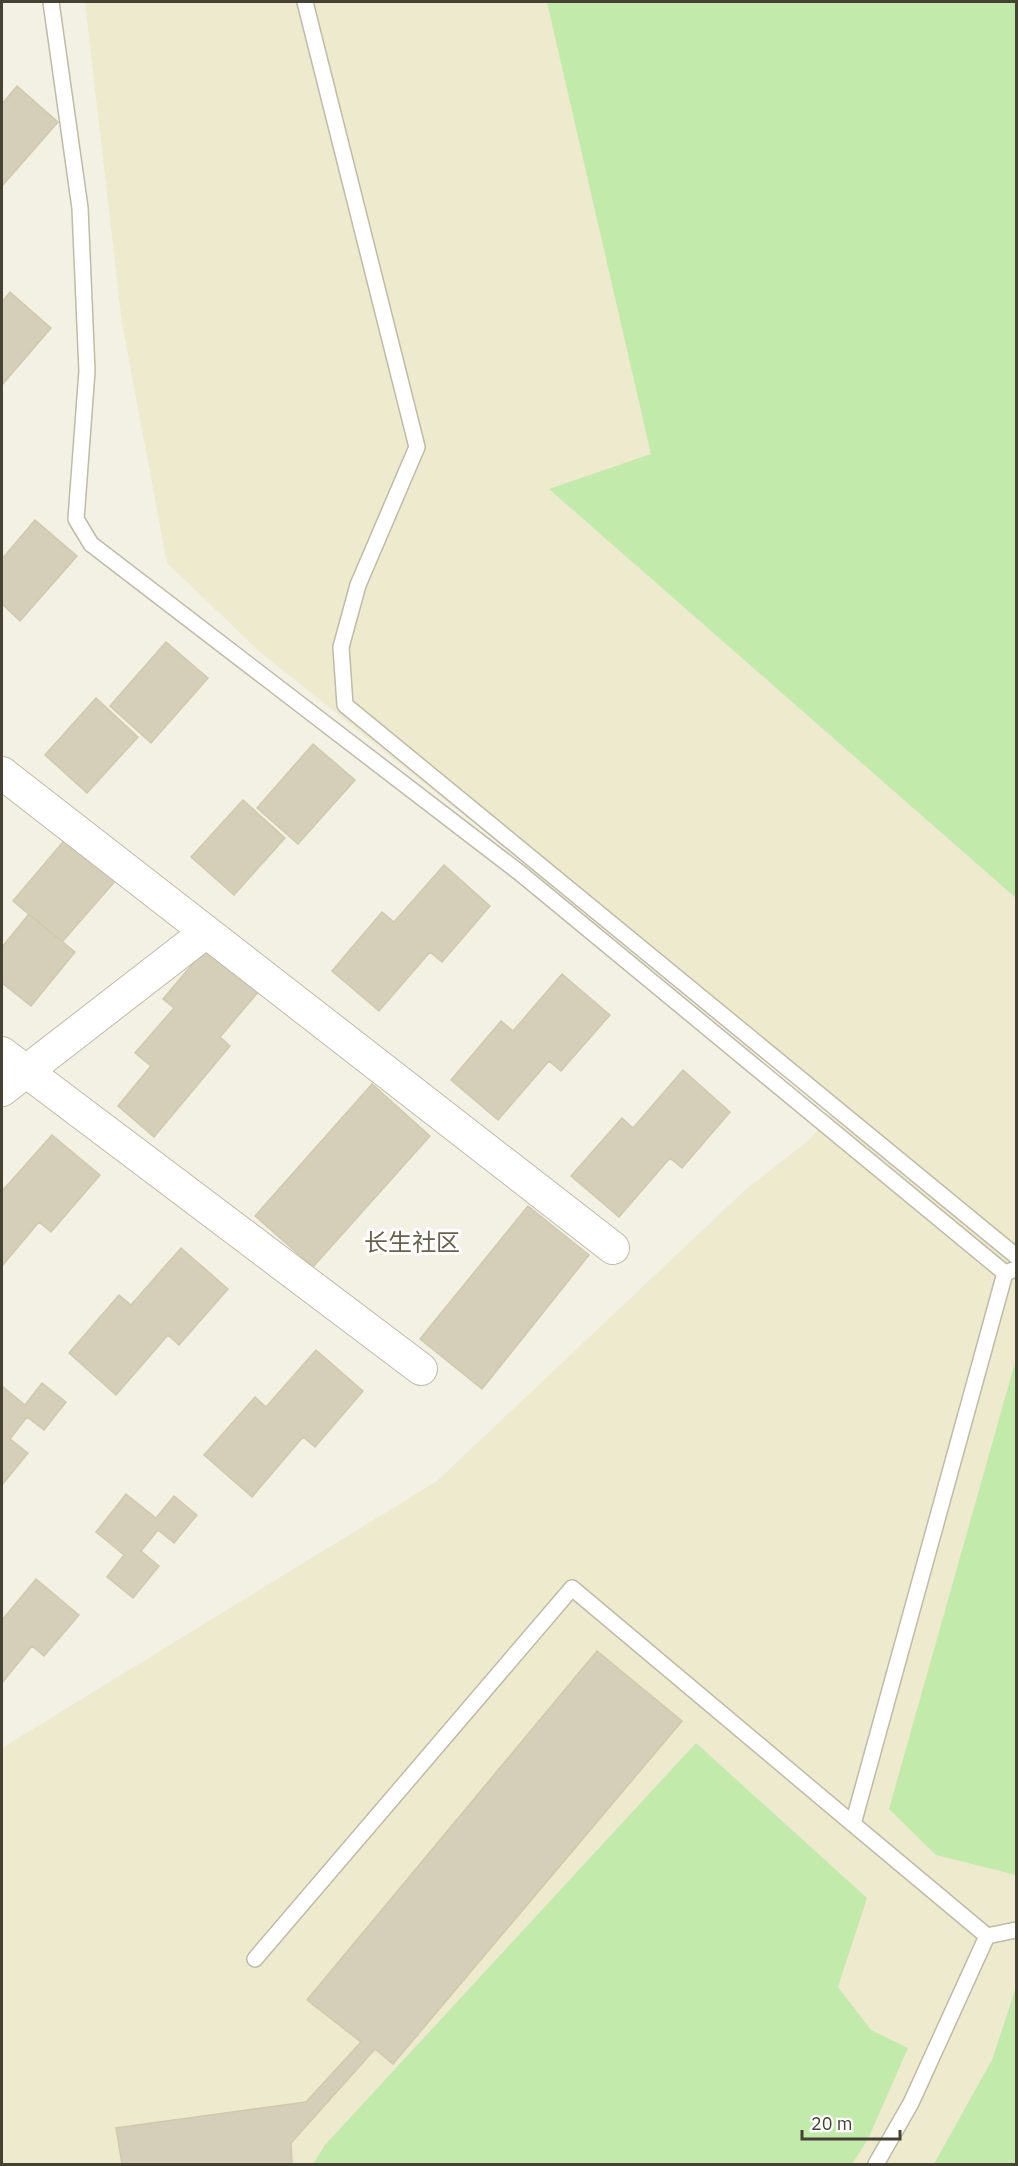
<svg xmlns="http://www.w3.org/2000/svg" width="1018" height="2166" font-family="'IBM Plex Sans','Noto Sans SC',sans-serif">
	<rect width="100%" height="100%" fill="#f3f1e4"/>
	<path fill="#edeacd" d="M85,2h931v2162h-1014v-416l435,-267 308,-291 63,-49 27,-30 -574,-458 -94,-90 -45,-240z"/>
	<path fill="#c2eaaa" d="M547,2h469v896l-467,-409 102,-35z
		M1016,1359v516l-80,-20 -47,-46z
		M696,1743l171,155 -29,89 33,43 37,18 -40,91 -16,25h-539l12,-19z
		M1016,1987v177h-82l58,-104z"/>
	<path fill="#d5cfb9" stroke="#d0c9ac" stroke-width="1.5" d="M17,86l41,36 -56,64v-82z
		M10,292l41,36 -49,57v-83z
		M35,520l42,36 -57,65 -18,-17v-45z
		M166,642l42,36 -57,65 -41,-37z
		M96,698l42,39 -51,56 -42,-38z
		M313,744l42,36 -57,64 -41,-36z
		M243,800l42,38 -51,57 -43,-38z
		M68,836l49,43 -55,63 -49,-41z
		M444,865l46,41 -48,56 -12,-10 -51,59 -47,-40 50,-59 12,10z
		M29,914l46,38 -44,54 -29,-23v-36z
		M207,947l52,44 -39,46 10,9 -76,91 -36,-31 33,-40 -16,-13 39,-45 -11,-9z
		M562,974l48,41 -49,56 -12,-10 -51,59 -47,-40 50,-59 12,10z
		M683,1070l47,42 -48,56 -12,-10 -51,59 -48,-41 51,-58 11,10z
		M372,1084l58,52 -117,131 -58,-51z
		M52,1135l48,40 -49,57 -12,-10 -37,44v-75z
		M528,1206l61,49 -107,134 -62,-50z
		M181,1248l47,41 -49,56 -11,-10 -52,60 -47,-42 50,-58 12,10z
		M316,1350l47,41 -48,56 -12,-10 -51,60 -48,-42 51,-58 11,10z
		M42,1383l24,19 -22,28 -17,-13 -17,22 18,14 -26,32v-99l23,19z
		M126,1494l30,24 18,-22 23,19 -23,28 -16,-13 -17,21 18,15 -26,32 -26,-21 17,-22 -28,-23z
		M36,1579l43,36 -35,41 -12,-10 -30,37v-63z
		M597,1651l85,70 -289,343 -18,-15 -84,94 1,21h-170l-6,-36 190,-26 55,-60 -54,-42z"/>
	<g fill="none" stroke-linecap="round" stroke-linejoin="round">
		<defs>
			<path id="service" d="M51,2l29,206 7,163 -11,148 15,25 429,329 485,400
				M305,2l112,445 -59,138 -17,62 4,58 671,551
				M987,1936l29,-6
				M255,1959l317,-371 281,236
				M876,2164l35,-61 76,-167 -134,-112 152,-551 11,-4"/>
			<path id="minor" d="M2,773l611,475
				M2,1053l419,316
				M2,1090l204,-158"/>
		</defs>
		<use href="#service" stroke="#bfbba6" stroke-width="18"/>
		<use href="#minor" stroke="#bfbba6" stroke-width="34"/>
		<use href="#service" stroke="#fff" stroke-width="15"/>
		<use href="#minor" stroke="#fff" stroke-width="32"/>
	</g>
	<g text-anchor="middle" stroke-width="6" stroke-linejoin="round" paint-order="stroke">
		<g font-size="24" fill="#69624a" stroke="#fff">
			<text x="412" y="1251">长生社区</text>
		</g>
	</g>
	<rect width="1018" height="2166" fill="none" stroke="#454234" stroke-width="6"/>
	<path d="M802 2130v9h98v-9" fill="none" stroke="#454234" stroke-width="3"/>
	<text x="811" y="2130" font-size="18" fill="#454234" stroke="#ffffff" stroke-width="4.5" paint-order="stroke">20 m</text>
</svg>
